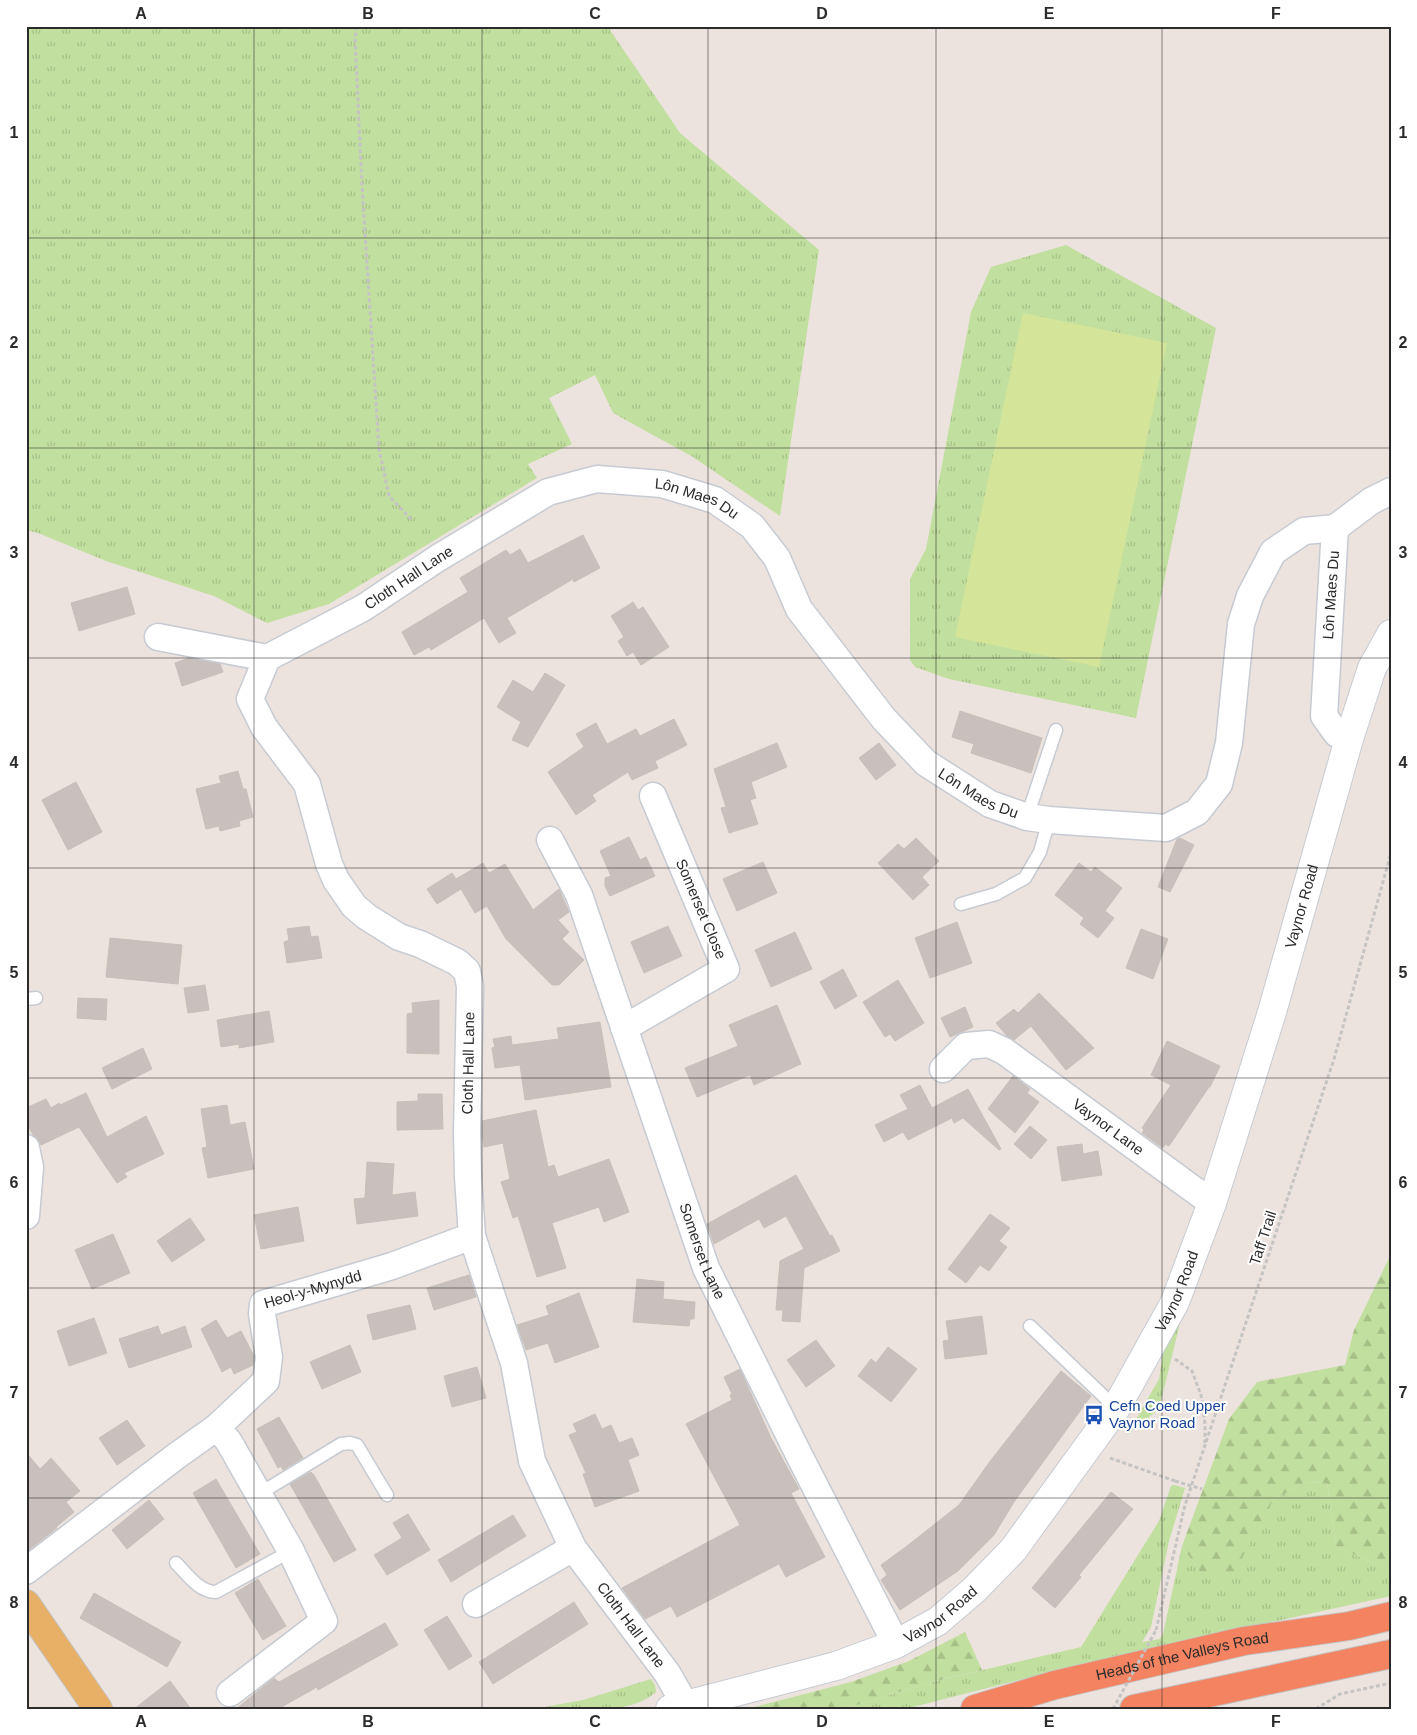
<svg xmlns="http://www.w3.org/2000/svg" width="1417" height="1735" font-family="Helvetica,sans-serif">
	<defs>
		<pattern id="grass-tufts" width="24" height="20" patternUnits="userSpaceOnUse" patternTransform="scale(1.25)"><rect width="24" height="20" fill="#c1df9e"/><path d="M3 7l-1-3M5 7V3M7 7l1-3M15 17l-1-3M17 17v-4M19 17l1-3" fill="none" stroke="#a6c088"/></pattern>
		<pattern id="forest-firs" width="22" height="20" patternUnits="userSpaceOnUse" patternTransform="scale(1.25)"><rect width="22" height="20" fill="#c1df9e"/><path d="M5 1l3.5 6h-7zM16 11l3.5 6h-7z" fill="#a6c088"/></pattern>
	</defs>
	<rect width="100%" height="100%" fill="#ece3de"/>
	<path fill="url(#grass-tufts)" d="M26,26h586l-2,4 70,103 139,117 -39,266 -87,-59 -80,-44 -18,-38 -46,23 23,46 -44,20 9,14 -208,126 -62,19 -53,-27 -108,-35 -68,-28 -12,-3z
		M1066,245l150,83 -80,390 -187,-39 -34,-12 -5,-7v-81l16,-30 45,-237 20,-45z
		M1181,1319l-22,90 -32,26 32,-56 5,-32z
		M1306,1482l21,1 9,64 55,23v26l-305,67 -181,46h-61l84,-26 153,-36 78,-126 12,-35 3,-1 11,3 -16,53 -18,86 -9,15 18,-3 3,-5 19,-88 19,27 53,-39 19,-34z
		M651,1679l4,6 1,7c-28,25 -86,17 -123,17l50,-9z"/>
	<path fill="url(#forest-firs)" d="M1391,1254v316l-55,-23 -9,-64 -21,-1 -33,18 -40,75 -32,-2 -19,-27 47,-127 28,-37 88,-17 9,-35z
		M965,1632l17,38 -54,13 -84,26h-97l104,-27 58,-21z"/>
	<path fill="#d4e59a" d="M1023,313l144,30 -68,324 -144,-30z"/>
	<path fill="#c7c0bd" stroke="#c7bfb8" d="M583,535l17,33 -26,14 -1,-3 -66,39 9,15 -17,10 -15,-25 -53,32 -2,-3 -15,8 -12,-23 66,-40 -8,-14 46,-28 4,5 10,-6 8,14z
		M127,587l8,27 -56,17 -8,-28z
		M633,602l5,8 5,-3 26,40 -28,18 -8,-13 -6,4 -9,-15 6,-4 -13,-21z
		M189,658l31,6 3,8 -41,14 -7,-23z
		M545,673l20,12 -37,62 -16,-7 9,-18 -24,-15 16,-27 20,12z
		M960,711l82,27 -11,35 -60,-20 3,-9 -22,-7z
		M674,719l13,26 -32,16 3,7 -26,12 -4,-8 -36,23 4,6 -20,14 -28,-43 36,-25 -8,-13 20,-11 11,21 29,-15 4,7z
		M777,743l10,24 -36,15 5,16 -6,2 8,24 -29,9 -8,-25 5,-1 -12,-38z
		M879,743l17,22 -20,15 -17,-22z
		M238,771l5,18h3l7,28 -14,4 1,5 -20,5 -1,-5 -13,3 -10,-40 25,-6 -2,-7z
		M76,782l26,50 -34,18 -26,-50z
		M629,837l11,23 6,-3 9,19 -45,20 -5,-10v-8l6,-2 -11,-25z
		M916,838l23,23 -17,16 7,8 -16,15 -35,-37 20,-19 6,5z
		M1180,838l14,7 -24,47 -12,-5 19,-48z
		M763,862l14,31 -40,18 -14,-32z
		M483,863l6,10 16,-9 28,46 26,-21 10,23 -11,8 11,12 -7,7 22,21 -25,25h-7l-46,-46 -19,-33 -12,7 -14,-24 -24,15 -10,-15 25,-16 4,6z
		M1079,863l12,9 4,-5 27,21 -17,23 9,7 -16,20 -18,-14 4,-6 -29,-23z
		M957,922l15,41 -42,15 -15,-40z
		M309,926l2,11 7,-1 4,22 -35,5 -3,-21 5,-2 -2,-11z
		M668,926l14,30 -38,17 -13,-31z
		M1141,929l27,10 -15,40 -27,-11z
		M795,932l17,37 -41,18 -16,-37z
		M110,938l72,7 -4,39 -72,-7z
		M843,969l14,27 -22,13 -15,-27z
		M898,980l26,43 -29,18 -5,-7 -5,3 -22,-35z
		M205,985l4,25 -21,3 -4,-25z
		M1039,993l55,55 -28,22 -35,-44 -17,14 -7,-4 -11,-13 18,-14 4,4z
		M78,998l29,1 -1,21 -29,-2z
		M439,1000v54l-32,-1v-39l6,-1 -1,-10z
		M777,1005l24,59 -47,21 -4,-10 -53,22 -12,-29 53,-22 -9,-21z
		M965,1007l8,20 -23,10 -9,-19z
		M269,1011l5,31 -35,6v-4l-18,3 -4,-27z
		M600,1022l11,65 -86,13 -5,-35 -25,3 -3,-20 3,-1 -2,-8 18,-3 1,9 47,-6 -2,-11z
		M1167,1041l53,25 -10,21h-1l-40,59 -4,-2 -2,4 -21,-15 2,-3 -2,-2 29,-43 -20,-10z
		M143,1048l9,21 -40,20 -10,-21z
		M1013,1076l17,13 -3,4 12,9 -24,31 -27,-24z
		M920,1085l12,23 36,-19 33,60 -2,1 -36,-32 -9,5 -2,-5 -44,22 -5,-8 -19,10 -9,-17 33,-16 -8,-14z
		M86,1093l21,44 39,-21 18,38 -40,19 3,4 -10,6 -38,-56 -38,18 -4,-7 -4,-3 -7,-13v-14l20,-9 5,9 8,-5 1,2z
		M418,1094h24l1,35 -46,1v-28l21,-1z
		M227,1105l3,20 15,-3 9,47 -46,9 -6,-30 5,-1 -6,-38z
		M536,1110l12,57 6,-2 4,12 51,-18 20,53 -25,10 -5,-15 -47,16 14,45 -29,9 -19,-61 -5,2 -12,-36 9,-3 -7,-36 -19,4 -2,-15v-11z
		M1030,1126l17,14 -16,19 -17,-15z
		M1082,1144l1,10 15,-3 4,24 -40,6 -5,-34z
		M367,1162l27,2 -2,31 23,-3 3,24 -61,8 -3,-25 11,-1z
		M796,1175l34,61 2,-1 8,16 -36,17 -4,54 -18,-1 1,-11h-7l4,-49 24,-12 -18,-33 -22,12 -5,-9 -45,25 -7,-20z
		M298,1207l6,34 -43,8 -7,-34z
		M990,1214l20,14 -11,13 8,6 -18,24 -9,-6 -14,18 -18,-14z
		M190,1218l15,22 -33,22 -15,-21z
		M113,1234l17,39 -38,16 -17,-39z
		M469,1275l7,22 -42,13 -7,-22z
		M637,1279l27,3 -1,17 32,3 -1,17h-4l-1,7 -56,-4z
		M579,1293l20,54 -44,16 -7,-20 -22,7 -9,-25 32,-10 -3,-9z
		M410,1305l6,24 -43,11 -6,-25z
		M982,1316l5,38 -42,5 -2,-18 6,-1 -3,-19z
		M94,1318l13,35 -38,13 -12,-35z
		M216,1320l11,18 14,-7 13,25 -1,9 -19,9 -3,-7 -9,5 -21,-43z
		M158,1326l3,9 24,-9 7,21 -63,21 -10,-29z
		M816,1340l19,26 -29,21 -19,-27z
		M350,1345l11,27 -39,17 -12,-27z
		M888,1347l29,22 -26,33 -33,-26 13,-17 5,4z
		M477,1367l9,31 -34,9 -8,-31z
		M740,1369l31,69 28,51 -8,4 34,64 -39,20 -7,-13 -102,53 -6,-11 -26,13 -23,-31 118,-63 -54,-101 46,-24 -2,-5 2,-1 -8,-17z
		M1061,1371l30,25 -77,106 -20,33 -36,36 -58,39 -19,-30 6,-5 -6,-10 26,-19 52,-41 32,-45z
		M595,1414l7,15 9,-4 8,18 13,-5 7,17 -11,5 11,31 -44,16 -12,-33 3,-1 -17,-38 8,-3 -4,-8z
		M279,1417l24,41 -20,12 -2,-4 -3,2 -21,-39z
		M127,1420l18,26 -28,19 -18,-27z
		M26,1452l14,17 11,-11 29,33 -14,11 8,10 -18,15 1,1 -31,24z
		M311,1472l3,3 42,75 -22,12 -44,-78z
		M216,1479l44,75 -24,14 -43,-75z
		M1111,1492l22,17 -54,66 2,2 -26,31 -23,-20z
		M149,1500l15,19 -37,30 -15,-19z
		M408,1514l22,36 -43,25 -13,-20 28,-17 -9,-15z
		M513,1515l13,21 -75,46 -13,-22z
		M258,1579l28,47 -23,14 -28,-47z
		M94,1593l87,49 -14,25 -87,-49z
		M574,1602l14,22 -95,60 -14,-22z
		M447,1616l25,40 -23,14 -25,-40z
		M385,1623l13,22 -80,45 -1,-3 -39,22h-42l38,-31 5,4z
		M170,1681l21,28h-57z"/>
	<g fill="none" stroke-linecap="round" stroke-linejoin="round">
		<defs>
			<path id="lane" d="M1027,817l29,-87
				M961,904l35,-10 29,-16 15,-26 9,-32
				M26,999l10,-1
				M1030,1326l86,82
				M259,1494l82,-50 9,-1 7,2 30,50
				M176,1563c11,11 23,29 40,29l75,-41"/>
			<g id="street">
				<path d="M1335,528l-11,188 13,18 12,5"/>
				<path d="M158,637l109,21"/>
				<path id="s1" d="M550,840l29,55 127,373 94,189 96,187"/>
				<path d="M624,1028l102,-59 -73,-173"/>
				<path id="s2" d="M943,1069l23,-23 23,-2 15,7 208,152"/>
				<path d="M26,1148l4,19 -4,49"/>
				<path d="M217,1427l12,15 62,109 33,70 -94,72"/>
				<path id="s3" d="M26,1571l149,-114 42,-30 49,-46 3,-24 -7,-43 1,-10 129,-38 80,-30"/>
				<path d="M476,1604l97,-56"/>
				<path id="s4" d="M683,1705l-4,-11 -12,-21 -94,-125 -41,-87 -18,-98 -42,-127 -4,-59 -1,-45 3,-146 -3,-15 -10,-9 -37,-18 -21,-7 -32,-20 -13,-11 -18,-26 -7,-16 -22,-80 -43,-57 -14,-28 17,-41 96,-50 75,-50 110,-66 49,-13 65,5 53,16 37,26 25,32 22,51 85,110 42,44 64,41 37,13 22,3 117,8 31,-16 22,-28 10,-41 12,-119 9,-28 23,-44 31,-21 31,-3 36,-27 20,-10"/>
			</g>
			<g id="secondary">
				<path id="s5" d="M670,1709l166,-43 60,-22 42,-23 36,-31 39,-40 103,-142 59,-106 37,-99 60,-191 77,-273 23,-71 19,-34"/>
			</g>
			<path id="primary" d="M26,1604l72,105"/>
			<g id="highway">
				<path id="s6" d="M975,1709l80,-24 189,-44 105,-15 42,-10"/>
				<path d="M1134,1709l257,-55"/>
			</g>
		</defs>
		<use href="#lane" stroke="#c6cbd3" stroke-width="15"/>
		<use href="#street" stroke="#c6cbd3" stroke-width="29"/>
		<use href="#secondary" stroke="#c6cbd3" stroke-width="30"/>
		<use href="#primary" stroke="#c4c4c4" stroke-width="30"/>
		<use href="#highway" stroke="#c4c4c4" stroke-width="30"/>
		<path stroke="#c4c4c4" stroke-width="3" stroke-dasharray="4 2.5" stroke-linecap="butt" d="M357,26l-2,13 7,147 17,263 10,47 22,23
			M1175,1359l17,12 9,24 4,29v19
			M1110,1458l65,23
			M1156,1630l29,-125 149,-446 57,-206
			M1316,1709l24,-15 51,-11"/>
		<use href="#lane" stroke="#fff" stroke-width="12"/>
		<use href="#street" stroke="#fff" stroke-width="26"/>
		<use href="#secondary" stroke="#fff" stroke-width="28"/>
		<use href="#primary" stroke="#e8b067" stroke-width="28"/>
		<use href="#highway" stroke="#f48361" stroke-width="28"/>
		<path stroke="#c4c4c4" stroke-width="3" stroke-dasharray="4 2.5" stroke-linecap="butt" d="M1175,1481l27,8
			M1113,1709l43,-79"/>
	</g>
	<path fill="none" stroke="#2b2b2b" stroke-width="1" stroke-opacity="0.55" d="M254,26v1683M482,26v1683M708,26v1683M936,26v1683M1162,26v1683M26,238h1365M26,448h1365M26,658h1365M26,868h1365M26,1078h1365M26,1288h1365M26,1498h1365"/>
	<defs>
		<symbol id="bus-bare" viewBox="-9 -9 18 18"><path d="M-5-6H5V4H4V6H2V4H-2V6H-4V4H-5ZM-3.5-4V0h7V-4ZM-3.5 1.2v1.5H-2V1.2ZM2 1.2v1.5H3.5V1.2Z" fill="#1a4fb4" stroke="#fff" stroke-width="2.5" paint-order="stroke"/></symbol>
	</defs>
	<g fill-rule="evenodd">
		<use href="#bus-bare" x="1080" y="1401" width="28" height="28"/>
	</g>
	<g text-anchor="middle" stroke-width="4" stroke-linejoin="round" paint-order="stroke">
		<g font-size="15" fill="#2b2b2b" stroke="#fff">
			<text dy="5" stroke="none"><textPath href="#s4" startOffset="1678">Lôn Maes Du</textPath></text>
			<text dy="5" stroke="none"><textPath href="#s4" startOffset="1361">Cloth Hall Lane</textPath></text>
			<text transform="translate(1331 595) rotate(-86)" y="5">Lôn Maes Du</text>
			<text dy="5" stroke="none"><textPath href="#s4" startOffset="2098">Lôn Maes Du</textPath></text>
			<text dy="5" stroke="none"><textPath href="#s5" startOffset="1099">Vaynor Road</textPath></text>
			<text transform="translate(701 909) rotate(67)" y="5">Somerset Close</text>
			<text dy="5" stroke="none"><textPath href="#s4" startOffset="695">Cloth Hall Lane</textPath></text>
			<text dy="5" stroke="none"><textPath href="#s2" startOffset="201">Vaynor Lane</textPath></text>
			<text transform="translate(1263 1238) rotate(-72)" y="5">Taff Trail</text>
			<text dy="5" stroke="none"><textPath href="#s1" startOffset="439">Somerset Lane</textPath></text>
			<text dy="5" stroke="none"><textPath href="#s3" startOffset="436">Heol-y-Mynydd</textPath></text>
			<text dy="5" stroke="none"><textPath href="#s5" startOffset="694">Vaynor Road</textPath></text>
			<text dy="5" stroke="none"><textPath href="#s5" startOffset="289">Vaynor Road</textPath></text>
			<text transform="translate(631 1625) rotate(53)" y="5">Cloth Hall Lane</text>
			<text dy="5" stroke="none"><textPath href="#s6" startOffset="214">Heads of the Valleys Road</textPath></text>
		</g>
		<g font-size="15" fill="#164399" stroke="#fff" text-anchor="start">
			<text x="1109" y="1411">Cefn Coed Upper<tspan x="1109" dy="17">Vaynor Road</tspan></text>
		</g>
	</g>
	<rect width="1417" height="1735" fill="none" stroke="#ffffff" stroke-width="55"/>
	<rect x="28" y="28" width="1362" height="1680" fill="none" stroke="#2b2b2b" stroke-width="2"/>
	<g font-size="16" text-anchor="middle" font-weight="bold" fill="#2b2b2b">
		<text x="141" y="19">A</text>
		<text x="368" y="19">B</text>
		<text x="595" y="19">C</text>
		<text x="822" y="19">D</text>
		<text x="1049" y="19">E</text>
		<text x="1276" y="19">F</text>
		<text x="14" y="138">1</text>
		<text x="1403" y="138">1</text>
		<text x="14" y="348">2</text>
		<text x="1403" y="348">2</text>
		<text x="14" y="558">3</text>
		<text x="1403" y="558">3</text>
		<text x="14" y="768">4</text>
		<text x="1403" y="768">4</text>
		<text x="14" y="978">5</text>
		<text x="1403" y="978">5</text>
		<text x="14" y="1188">6</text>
		<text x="1403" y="1188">6</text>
		<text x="14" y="1398">7</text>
		<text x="1403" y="1398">7</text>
		<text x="14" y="1608">8</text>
		<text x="1403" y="1608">8</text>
		<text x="141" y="1727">A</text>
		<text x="368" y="1727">B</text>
		<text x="595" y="1727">C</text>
		<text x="822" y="1727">D</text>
		<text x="1049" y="1727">E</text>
		<text x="1276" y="1727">F</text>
	</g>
</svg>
